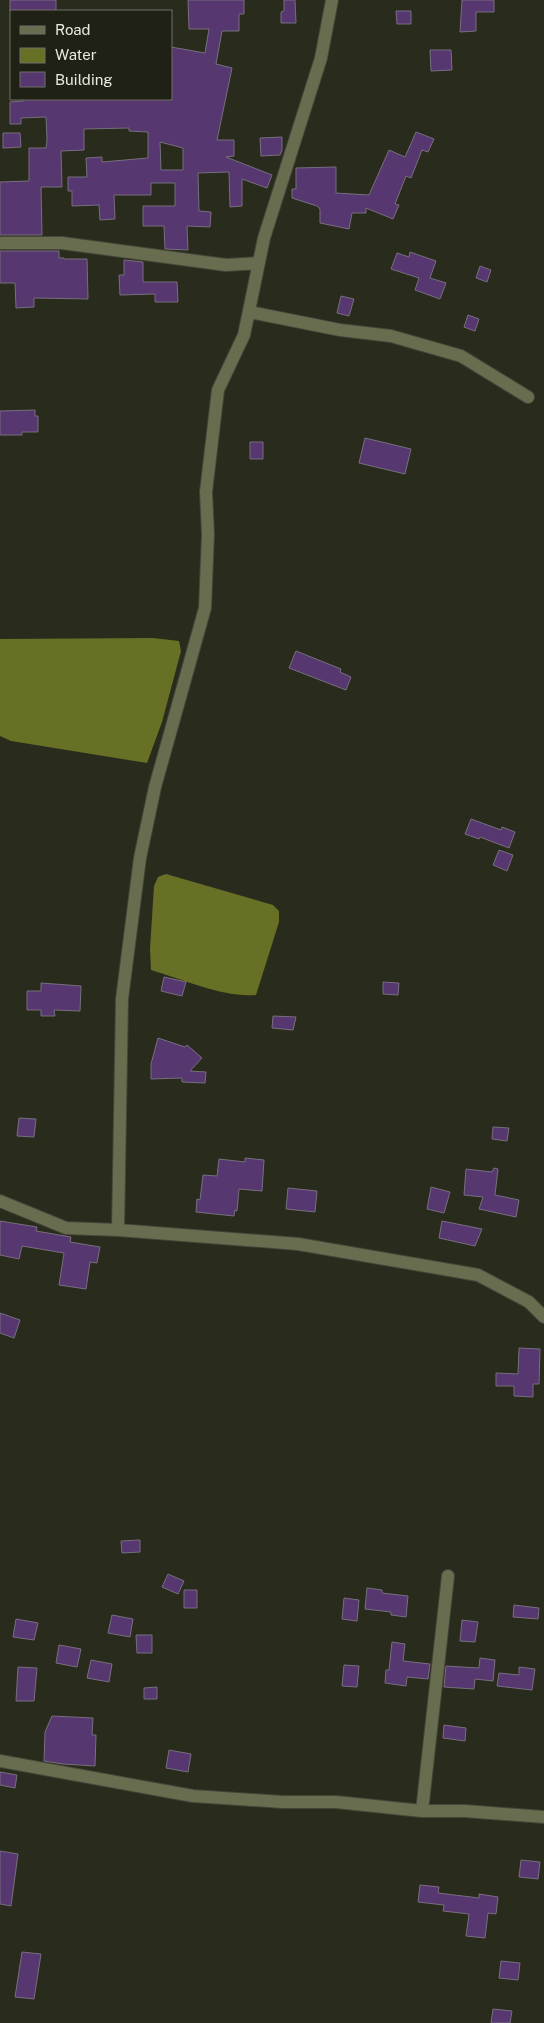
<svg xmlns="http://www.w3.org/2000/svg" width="544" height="2023" font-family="'Public Sans',sans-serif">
	<rect width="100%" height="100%" fill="#292b1d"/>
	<path fill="#687026" d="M153,638l26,3 2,10 -19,71 -15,41 -136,-22 -11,-5v-97z
		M166,874l107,31 6,6v11l-23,73c-32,3 -74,-16 -105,-25l-1,-21 4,-63 4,-9z"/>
	<path fill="#573770" stroke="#776f7e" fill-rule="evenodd" d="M10,0h46v11h-46z
		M188,0h56v14h-5v17h-17l-6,33 16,4 -15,72h17v16l-8,1 46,18 -5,13 -25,-9v27l-12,1 -1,-35 -31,1 1,38 12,1 -1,15 -23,-1 1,24 -23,-1 -1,-23h-21v-20h32v-23h-24v12h-37l1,24 -15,1 -1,-15 -27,1v-15h-4v-14h19l-1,-19 16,-1v5l46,-4v-26l-19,-1v-3l-45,1v21l-23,1 1,36h-21l1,48h-42v-53l29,-1v-33h17l1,-8 -1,-23 -25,1v6h-11v-22l13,-1v-2h148v-52l34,6 4,-24h-20zM160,142l23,6v22h-22z
		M284,0h11l1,23h-15v-11l3,-1z
		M462,0h32v12h-18v19l-16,1z
		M396,11h15v13h-14z
		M430,50h21l1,20 -21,1z
		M416,132l18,7 -6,13 -6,-2 -11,28 -5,-2 -11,28 4,1 -6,14 -27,-11v5h-14l-3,16 -29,-6v-14l-3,-3 -25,-8v-9h4v-21l40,-1v26l33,2 20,-45 16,7z
		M3,133h17l1,14 -18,1z
		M282,137v13l-2,5 -19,1 -1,-18z
		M0,251h59v7h5v1h23l1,40 -54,-1v9l-18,1 -1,-25h-15z
		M410,252l26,9 -6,17 16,5 -6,16 -25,-9 4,-12 -28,-9 6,-16 12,4z
		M124,260l19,2v20h34l1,20h-23v-8l-35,1 -1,-20h5z
		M480,266l11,4 -4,12 -11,-4z
		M341,296l13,3 -5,17 -12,-3z
		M468,315l11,4 -4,12 -11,-4z
		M35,410v6h3v16h-16v3h-22v-24z
		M365,438l46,11 -6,25 -46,-11z
		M250,442h13v17h-13z
		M296,651l45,18 -1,3 11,5 -5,13 -57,-22z
		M471,819l30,11 1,-3 13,5 -6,16 -29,-11 -1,2 -14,-5z
		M499,850l14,5 -6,16 -14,-6z
		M164,977l22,5 -4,14 -21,-5z
		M383,982l16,1 -1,12 -15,-1z
		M41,983l40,3 -1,25 -26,-1 1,6h-14v-6h-14v-19h14z
		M273,1016l23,1 -3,13 -21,-2z
		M158,1038l27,9 2,-2 15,13 -12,13 16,1 -1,11 -23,-1v-4l-31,1v-15z
		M19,1118l17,1 -2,18 -17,-1z
		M493,1127l16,1 -2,13 -15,-2z
		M245,1158l19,2 -2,31 -23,-2 -2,22 -2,-1 -1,6 -38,-4 1,-13 3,1 3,-25 14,1 2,-17 26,3z
		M494,1168l4,1 -3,26 24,5 -3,17 -37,-8 4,-12 -19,-2 2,-26 26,3z
		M431,1187l19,5 -6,21 -17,-4z
		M288,1188l29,3 -2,21 -29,-3z
		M0,1221l37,6 -1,4 35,6 -1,5 30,5 -3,16 -7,-1 -4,27 -27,-4 5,-32 -42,-7 -3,13 -19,-4z
		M442,1221l40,8 -7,17 -36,-8z
		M0,1313l20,7 -6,18 -14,-5z
		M519,1348l21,1 -1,35h-6v13l-19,-1v-10h-18v-13l22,1z
		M140,1540v12l-18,1 -1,-12z
		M168,1574l16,7 -6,13 -16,-7z
		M367,1588l15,2v3l26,3 -2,21 -15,-2v-3l-26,-3z
		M184,1590h13v18h-13z
		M344,1598l15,2 -2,21 -15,-2z
		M514,1605l25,3 -1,11 -25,-2z
		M112,1615l21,4 -3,18 -22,-4z
		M16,1619l22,4 -4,17 -21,-3z
		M462,1620l16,2 -3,20 -15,-1z
		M136,1635h16v18h-15z
		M392,1642l13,2 -2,17 27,3 -2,15 -21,-2 -1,9 -21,-3 1,-13h3z
		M59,1645l22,4 -4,18 -21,-4z
		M480,1658l15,2 -2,21 -18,-2 -1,10 -30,-2 2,-21 33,2z
		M91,1660l21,4 -3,18 -22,-4z
		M344,1665l15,1 -2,21 -15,-1z
		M18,1667l19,1 -3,33h-18z
		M519,1667l16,2 -3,21 -35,-4 2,-13 20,2z
		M157,1687v12h-13v-11z
		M52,1716l41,2 -1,17h4l-1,31 -32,-2 -19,-3 1,-29z
		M444,1725l22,3 -1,13 -22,-3z
		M169,1750l22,4 -3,18 -22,-4z
		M0,1772l17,3 -2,13 -15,-3z
		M0,1851l18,3 -7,52 -11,-2z
		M521,1860l19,2 -2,17 -19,-2z
		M420,1885l19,2 -1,6 41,5v-4l19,3 -2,17 -8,-1 -3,25 -19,-2 3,-22 -26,-3 1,-6 -26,-3z
		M22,1952l19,2 -7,45 -19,-2z
		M501,1961l19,2 -2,17 -19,-2z
		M493,2009l19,2 -2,12h-19z"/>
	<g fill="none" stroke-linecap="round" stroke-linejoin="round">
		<defs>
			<path id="minor" d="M0,243h62l164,22 33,-2
				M249,312l91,18 51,6 70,20 67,41
				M0,1201l66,27 52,2 4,-231 18,-141 15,-71 50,-179 3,-74 -2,-42 12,-102 26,-55 20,-97 57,-180 11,-58
				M118,1230l180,14 180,31 51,27 15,15
				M0,1761l193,35 90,6h53l86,9h43l79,6
				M422,1811l26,-235"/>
		</defs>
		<use href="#minor" stroke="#444638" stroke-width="14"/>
		<use href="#minor" stroke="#686d50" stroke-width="12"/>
	</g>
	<rect x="10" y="10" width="162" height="90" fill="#1f2114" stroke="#6f7166"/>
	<rect x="20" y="26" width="25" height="8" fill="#686d50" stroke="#6f7166"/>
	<text x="55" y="35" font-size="15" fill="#e8eae1">Road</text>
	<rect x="20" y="48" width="25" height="15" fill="#687026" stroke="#6f7166"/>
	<text x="55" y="60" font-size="15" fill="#e8eae1">Water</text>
	<rect x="20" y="72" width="25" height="15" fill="#573770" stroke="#6f7166"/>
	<text x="55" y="85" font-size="15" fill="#e8eae1">Building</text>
</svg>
